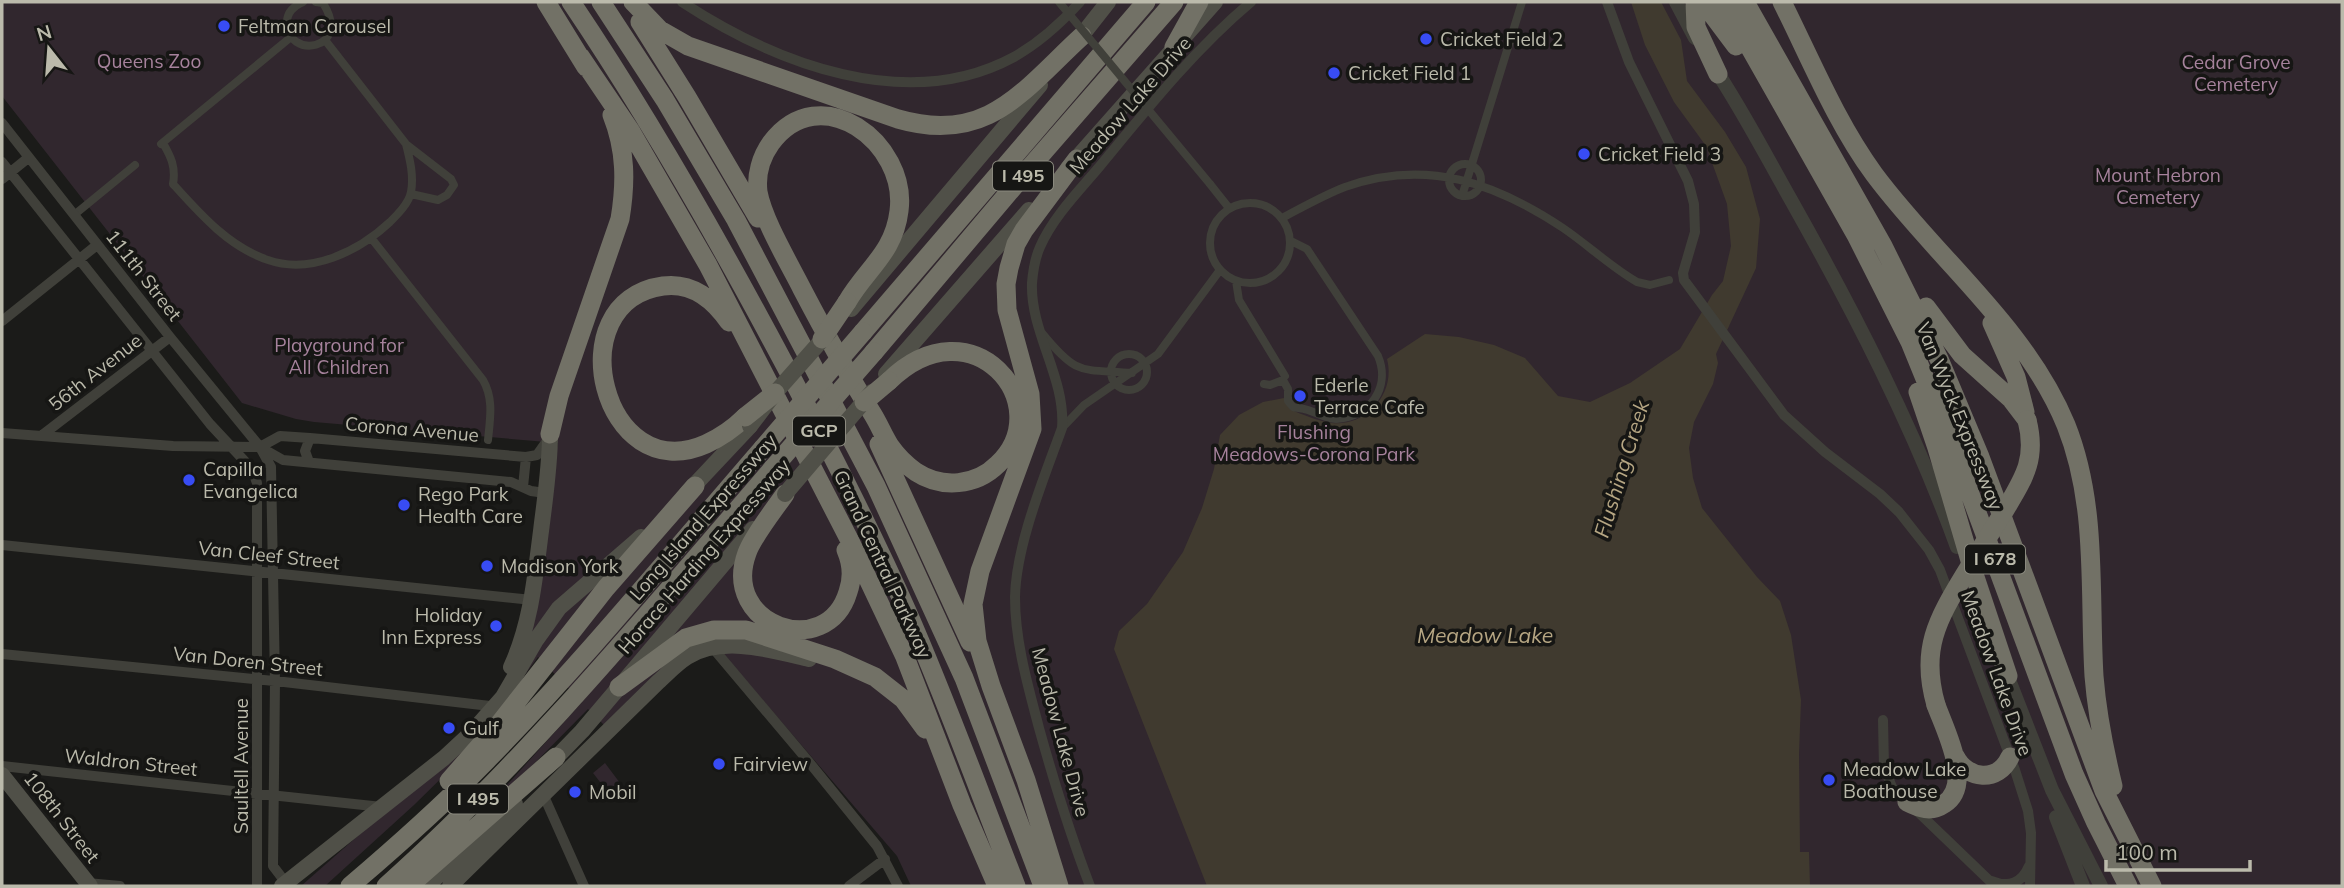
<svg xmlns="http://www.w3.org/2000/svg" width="2344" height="888" font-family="Mulish,sans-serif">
	<rect width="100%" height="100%" fill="#1b1b19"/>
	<path fill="#31272e" d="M2,2h2340v884h-1431l-14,-30 -181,-210 -58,36 -49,48 -21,-21 -62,63 -37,33 93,-103 -44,-45 -70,95 -54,53 -89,81h-24l193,-170 30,-74 34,-199 -244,-21 -18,-3 -54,-16 -240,-307z
		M605,763l21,28 -12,9 -21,-27z"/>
	<path fill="#403a2f" d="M1631,2h30l20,38 6,41 38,51 21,35 14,52 -4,49 -40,86 2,9 -5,21 -19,38 -5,26 4,30 9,30 55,69 23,24 11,34 10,65 -2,54 1,98h9l1,34h-603l-93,-237 5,-18 28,-27 36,-52 19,-44 12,-39 6,-34 19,-20 24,-13 21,-4 6,11c10,5 31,13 42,14 35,3 64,-30 55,-64l38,-25 34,3 35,8 31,13 33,38 32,6 40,-19 50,-34 32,-54 11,-14 8,-35 -4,-42 -21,-58 -32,-44 -29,-57z"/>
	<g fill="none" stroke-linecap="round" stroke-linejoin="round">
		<path stroke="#40403a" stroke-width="8" d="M303,2c-9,4 -16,10 -16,20 -1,38 66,29 36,-19l-7,-1
			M163,143c8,14 13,24 10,41 27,30 56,63 95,76 43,15 91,-9 122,-38 8,-8 19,-19 21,-30 3,-16 -1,-32 -5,-48l-81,-104
			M161,144l130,-107
			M407,145l44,34 3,6 -7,10 -9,5 -27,-6
			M1449 180a16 16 0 1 1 32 0a16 16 0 1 1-32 0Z
			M1210,184l19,24
			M1462,196l60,-194
			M1210 243a40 40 0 1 1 80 0a40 40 0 1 1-80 0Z
			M74,215l61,-50
			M1282,218c21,-11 42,-23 63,-31 82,-29 150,-4 218,41 25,17 48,39 74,54l13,3 19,-5
			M372,239l111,141c11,19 7,39 5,60
			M1236,281l3,19 46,76
			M1042,333c35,43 38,36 90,40
			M1111 372a18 18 0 1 1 36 0a18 18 0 1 1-36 0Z
			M1264,384l6,1 13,-5 5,9v12l5,6c4,1 8,1 11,2 11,2 20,10 32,10 34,-1 55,-32 42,-63l-71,-107 -16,-8
			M1062,428l22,-23 74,-51 62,-84"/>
		<path stroke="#40403a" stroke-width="10" d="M682,2c93,61 225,113 332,55 25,-14 47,-34 66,-55
			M1607,2l22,60 59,119 6,23 1,28 -12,41 1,7 100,135 41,37 55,42 19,18 30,38 11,20 75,200 13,41 3,22 -1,53
			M2,123l168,214 90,110 11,20 4,214 -2,185 13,17
			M2,162l208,262 42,45 5,14v403
			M2,179l26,-21
			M2,321l95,-76
			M2,433l171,13 87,1 23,13 228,22 20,9 14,2
			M41,436l129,-99
			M260,447l20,-11 30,2 216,19 11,-2 10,-14
			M309,462l-4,-11 5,-13
			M523,487l3,-30
			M2,545l530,55
			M712,647l97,115 68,84 21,40
			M2,654l282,28 206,24
			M1883,720l1,47 8,20 103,99
			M2,766l380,41
			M543,794l41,92
			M1992,881c17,7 30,2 37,-15
			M87,883l33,3
			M849,886l36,-27
			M1090,886c-20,-52 -36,-104 -51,-158 -11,-42 -24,-86 -24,-131 1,-52 29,-119 47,-169 4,-50 -32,-96 -30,-145 1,-12 3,-25 8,-36 13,-30 39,-56 60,-81 47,-57 94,-116 151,-164"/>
		<path stroke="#40403a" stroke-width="14" d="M1676,2l19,36
			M1713,66c29,43 53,90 78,134 63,112 122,226 166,347
			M2004,667l48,123 49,96
			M2056,817l27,69"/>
		<path stroke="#505048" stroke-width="16" d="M1075,44l33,-42
			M1068,168l147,-166
			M851,309l189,-224
			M886,374l143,-164
			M687,493l63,-67
			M511,667c20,-43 24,-90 30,-136 4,-33 9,-65 9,-97
			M548,766l34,-35 171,-202
			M2,775l88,111
			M282,886l162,-128 28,-26 31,-35 33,-57 23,-32 82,-71
			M427,886l88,-82
			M450,886l208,-204c9,-8 18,-18 29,-25 35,-22 84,-7 122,2"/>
		<path stroke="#727166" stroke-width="19" d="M546,2l40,65
			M571,2c79,117 148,239 214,363 43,81 85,163 122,246 40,91 73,183 109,275
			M601,2l64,98 71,120 140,266 88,192 79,208
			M633,2l27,28 28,16 210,73c90,26 125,-29 184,-83
			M1695,2l1,25 22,47
			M1703,2l33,44
			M1724,2l132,233 54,107 40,98 124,334 22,49 32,63
			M1745,2l138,244 56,113 41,98 124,334 48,95
			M1782,2c29,58 54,120 92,172 63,85 151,152 192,251 32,80 23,167 28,251 3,38 10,73 19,110
			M640,22l47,75 71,121
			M1174,47l25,-45
			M580,56l50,74 78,135 142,276 55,116 57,148 35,81
			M847,302c19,-33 47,-49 52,-91 9,-68 -79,-134 -128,-68 -10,14 -15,32 -13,49 5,28 31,71 44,97 22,42 45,84 70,124 7,11 11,22 18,33 7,10 16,19 26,26 26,17 60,14 82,-8 62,-59 -26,-164 -109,-83
			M1926,307l36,48 49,44 16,21
			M729,322c-15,-22 -37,-40 -66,-36 -107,15 -60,204 43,158 15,-7 27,-15 39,-27
			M1992,323l24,54 9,35
			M863,332l283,-330
			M874,352l158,-187 142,-163
			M1918,392l19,56 37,126 34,102
			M550,434l9,-38 61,-177c6,-36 6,-69 -8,-104
			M879,444l91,198
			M785,494c-11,16 -32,42 -38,59 -27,73 80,109 101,39 5,-14 4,-28 -2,-42
			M619,687l67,-49 28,-8h32l89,29 40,18 28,22 22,30
			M1955,756c12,24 43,27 55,1
			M449,781l50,-57 107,-136 89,-102
			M1907,802c12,6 24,11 37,2 30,-19 1,-74 -8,-99
			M350,886c47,-40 94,-82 137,-126 97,-99 185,-207 276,-312
			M386,886c142,-127 263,-274 387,-418
			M409,886l147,-129
			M1059,886l-33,-106 -35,-94 -14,-45 -4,-37 7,-33 52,-142 -2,-35 -23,-84 -1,-26 3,-16 7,-24 8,-14 53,-71"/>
		<path stroke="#40403a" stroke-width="8" d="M1059,2l151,182"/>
		<path stroke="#505048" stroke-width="16" d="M750,426l25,-33 54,-61
			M785,494l87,-102"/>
		<path stroke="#727166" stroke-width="19" d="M822,339l25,-37
			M864,402l25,-21
			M745,417l30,-24
			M763,448l100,-116
			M773,468l101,-116
			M1936,705c-16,-55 1,-85 29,-131 13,-21 26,-42 40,-64 19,-32 32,-51 22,-90"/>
	</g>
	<g fill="#384cf4" stroke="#161614" stroke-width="2.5">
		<circle cx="224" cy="26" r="7"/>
		<circle cx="1426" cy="39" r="7"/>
		<circle cx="1334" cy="73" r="7"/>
		<circle cx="1584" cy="154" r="7"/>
		<circle cx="1300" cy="396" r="7"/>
		<circle cx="189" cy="480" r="7"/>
		<circle cx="404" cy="505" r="7"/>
		<circle cx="487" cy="566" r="7"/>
		<circle cx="496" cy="626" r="7"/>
		<circle cx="449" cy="728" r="7"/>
		<circle cx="719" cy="764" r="7"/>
		<circle cx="1829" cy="780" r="7"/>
		<circle cx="575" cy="792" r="7"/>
	</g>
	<g text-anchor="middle" stroke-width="7" stroke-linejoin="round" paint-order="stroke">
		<g fill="#161614" stroke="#8a897e" stroke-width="2">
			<rect x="993" y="161.5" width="60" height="29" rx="5"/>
			<rect x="793" y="416.5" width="52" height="29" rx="5"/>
			<rect x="1965" y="544.5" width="60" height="29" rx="5"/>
			<rect x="448" y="784.5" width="60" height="29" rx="5"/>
		</g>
		<g font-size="18" font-weight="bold" fill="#bbbaab">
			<text x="1023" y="182">I 495</text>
			<text x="819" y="437">GCP</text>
			<text x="1995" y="565">I 678</text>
			<text x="478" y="805">I 495</text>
		</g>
		<g font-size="19" fill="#bbbaab" stroke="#161614" text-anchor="start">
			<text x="238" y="33">Feltman Carousel</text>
			<text x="1440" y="46">Cricket Field 2</text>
			<text x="1348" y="80">Cricket Field 1</text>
			<text x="1598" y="161">Cricket Field 3</text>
			<text x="1314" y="392">Ederle<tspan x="1314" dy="22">Terrace Cafe</tspan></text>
			<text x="203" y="476">Capilla<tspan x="203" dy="22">Evangelica</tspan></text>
			<text x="418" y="501">Rego Park<tspan x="418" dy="22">Health Care</tspan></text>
			<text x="501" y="573">Madison York</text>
			<text x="482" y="622" text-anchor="end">Holiday<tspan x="482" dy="22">Inn Express</tspan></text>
			<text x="463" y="735">Gulf</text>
			<text x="733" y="771">Fairview</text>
			<text x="1843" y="776">Meadow Lake<tspan x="1843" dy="22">Boathouse</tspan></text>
			<text x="589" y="799">Mobil</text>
		</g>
		<g font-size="19" fill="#a6829c" stroke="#161614">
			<text x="149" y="68">Queens Zoo</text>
			<text x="2236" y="69">Cedar Grove<tspan x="2236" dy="22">Cemetery</tspan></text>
			<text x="2158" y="182">Mount Hebron<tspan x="2158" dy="22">Cemetery</tspan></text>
			<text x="339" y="352">Playground for<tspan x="339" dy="22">All Children</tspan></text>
			<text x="1314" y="439">Flushing<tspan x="1314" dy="22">Meadows-Corona Park</tspan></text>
		</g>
		<g font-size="19" fill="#bbbaab" stroke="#161614">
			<text transform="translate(1130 105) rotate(-49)" y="7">Meadow Lake Drive</text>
			<text transform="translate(144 275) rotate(52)" y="7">111th Street</text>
			<text transform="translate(95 372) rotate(-38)" y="7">56th Avenue</text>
			<text transform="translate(1960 416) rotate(68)" y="7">Van Wyck Expressway</text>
			<text transform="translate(412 429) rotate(5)" y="7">Corona Avenue</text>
			<text transform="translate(703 517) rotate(-49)" y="7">Long Island Expressway</text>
			<text transform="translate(269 555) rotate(6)" y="7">Van Cleef Street</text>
			<text transform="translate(704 556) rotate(-49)" y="7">Horace Harding Expressway</text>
			<text transform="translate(883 564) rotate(65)" y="7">Grand Central Parkway</text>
			<text transform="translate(248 661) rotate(6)" y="7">Van Doren Street</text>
			<text transform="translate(1997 673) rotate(70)" y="7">Meadow Lake Drive</text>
			<text transform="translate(1061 732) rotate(75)" y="7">Meadow Lake Drive</text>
			<text transform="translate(131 762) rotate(6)" y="7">Waldron Street</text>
			<text transform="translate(241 766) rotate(-90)" y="7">Saultell Avenue</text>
			<text transform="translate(62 817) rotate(52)" y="7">108th Street</text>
		</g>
		<g font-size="21" font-style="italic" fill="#b6a683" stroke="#161614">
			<text transform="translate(1622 469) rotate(-73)" y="7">Flushing Creek</text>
			<text x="1485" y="643">Meadow Lake</text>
		</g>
	</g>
	<rect width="2344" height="888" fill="none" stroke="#bbbaab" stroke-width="7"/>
	<g transform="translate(49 49) rotate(343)" stroke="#161614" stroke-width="5" paint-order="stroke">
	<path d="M0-5L12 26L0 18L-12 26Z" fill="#bbbaab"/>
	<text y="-10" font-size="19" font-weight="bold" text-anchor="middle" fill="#bbbaab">N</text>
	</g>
	<path d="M2106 860v10h144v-10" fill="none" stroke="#bbbaab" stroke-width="3.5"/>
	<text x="2116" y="860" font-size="21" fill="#bbbaab" stroke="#161614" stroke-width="5" paint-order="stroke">100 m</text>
</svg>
